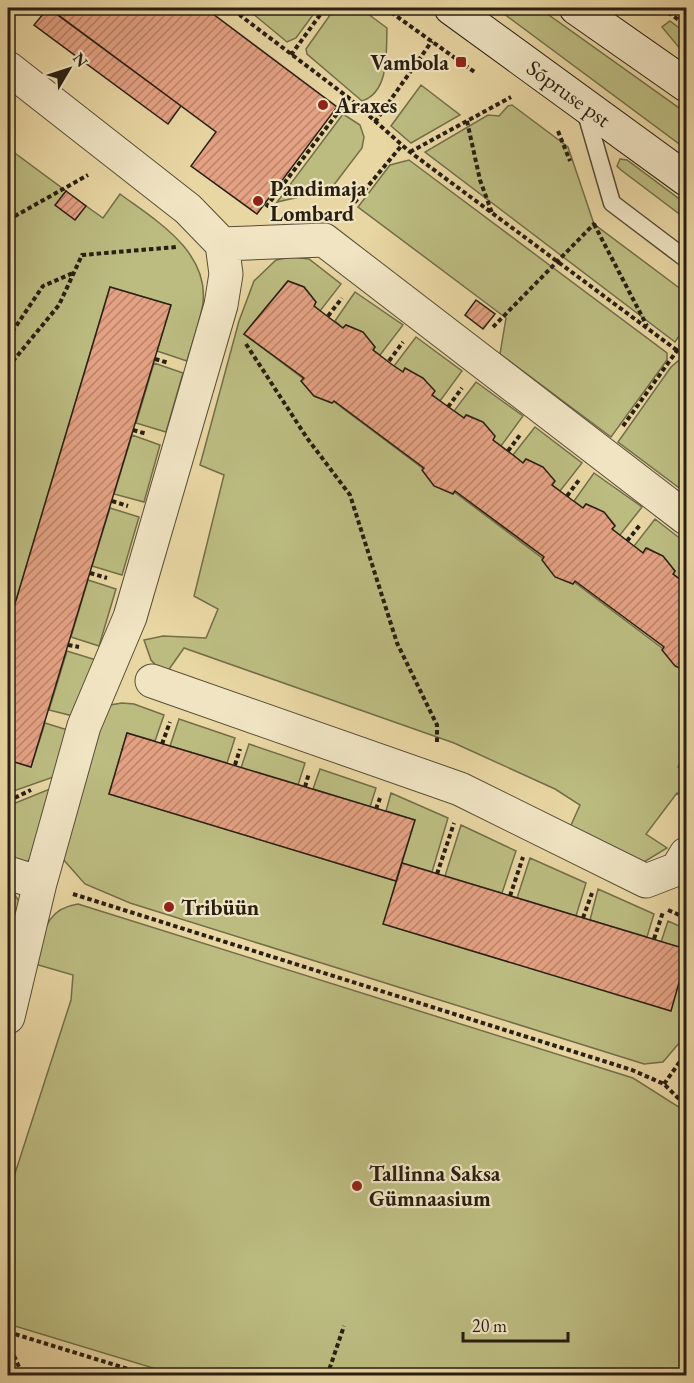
<svg xmlns="http://www.w3.org/2000/svg" width="694" height="1383" font-family="'EB Garamond',serif">
	<defs>
		<pattern id="building-hatch" width="6" height="6" patternUnits="userSpaceOnUse" patternTransform="scale(1.5)"><rect width="6" height="6" fill="#e4a183"/><path d="M-1 1l2-2M0 6l6-6M5 7l2-2" fill="none" stroke="#b9836a"/></pattern>
	</defs>
	<rect width="100%" height="100%" fill="#e8d6a3"/>
	<filter id="stains"><feTurbulence type="fractalNoise" baseFrequency=".00333" numOctaves="4"/><feColorMatrix values="0 0 0 0 .2 0 0 0 0 .09 0 0 0 0 .02 0 0 0 .5 -.17"/></filter>
	<radialGradient id="worn" r=".72"><stop offset=".6" stop-color="#630" stop-opacity="0"/><stop offset="1" stop-color="#630" stop-opacity=".3"/></radialGradient>
	<path fill="#bcbc81" stroke="#726e49" stroke-width="1.5" d="M246,8h72l-22,30 -9,4z
		M335,8h25l27,20c-1,23 3,64 -25,73l-55,-47 -1,-5z
		M496,8h43l147,105v36z
		M670,21l16,12v23l-24,-29z
		M421,85l39,30 -49,28 -20,-17z
		M512,105l56,42 26,77 92,69v33l-11,16 -250,-190 63,-37 11,1 9,-10z
		M343,114l17,11 4,12 -2,11 -32,42 -53,12z
		M8,148l58,43 -10,14 30,1 17,12 17,-24c35,26 89,57 83,109 -3,19 -11,40 -16,58l-30,-10 14,-46 -61,-18 -102,340z
		M620,159l7,1 59,44v15l-65,-49 -4,-4z
		M409,160l258,193v7l-56,77 -111,-83 6,-36 -148,-111 32,-42z
		M291,257l18,2 32,25 -21,27 -6,-5 2,-4 -12,-15 -16,-6 -44,53 442,332v85l-8,16 8,6v25l-9,-5 -31,41 21,14 -23,14 -77,-28 13,-29 -25,-16 -101,-46 -270,-95 -19,27 -14,-15 -7,-20 19,-4 43,2 12,-29 -24,-13 30,-121 -24,-10 39,-144 15,-40 22,-21z
		M355,292l48,33 -23,30 -7,-5 2,-3 -12,-15 -17,-7 -3,3 -8,-7z
		M416,337l46,34 -22,30 -8,-6 2,-4 -11,-13 -18,-10 -2,4 -9,-6z
		M678,361l8,6v126l-68,-51 53,-75z
		M154,363l29,10 -17,59 -30,-9z
		M476,382l47,34 -22,30 -8,-6 2,-4 -12,-14 -16,-7 -3,3 -10,-7z
		M535,427l47,36 -22,28 -8,-6 2,-4 -11,-14 -17,-8 -3,4 -10,-8z
		M132,435l28,10 -16,57 -30,-8z
		M594,473l48,34 -22,28 -8,-6 3,-4 -11,-13 -18,-8 -3,4 -9,-7z
		M110,508l29,9 -17,58 -30,-9z
		M655,519l31,24v30l-5,7 -8,-6 2,-3 -12,-15 -16,-8 -4,5 -9,-7z
		M88,580l28,9 -17,57 -28,-9z
		M67,651l29,9 -19,57 -28,-7z
		M122,703l12,1 30,11 -9,26 -28,-8 -18,61 287,87 -12,43 286,86 16,-52v77l-23,27 -19,2 -514,-161 -45,-19 -23,-26 39,-141 9,-12z
		M179,719l56,19 -8,25 -57,-17z
		M45,723l26,8 -9,43 -54,19v-33l23,7z
		M249,744l56,19 -7,22 -57,-17z
		M320,769l56,19 -6,19 -57,-18z
		M57,786l-25,71 -7,7 -17,-1v-57z
		M391,793l57,25 -16,54 -30,-9 13,-43 -29,-9z
		M461,825l55,26 -14,42 -57,-17z
		M530,858l56,25 -10,33 -59,-18z
		M8,885l13,19 -13,39z
		M598,889l56,25 -7,23 -57,-17z
		M78,904l555,174 49,31 4,4v262l-488,1 -15,-5 -7,4 -168,-51v-129l63,-195 2,-25 -38,-11c9,-30 9,-55 43,-60z
		M668,921l18,8v20l-25,-7z"/>
	<path fill="url(#building-hatch)" stroke="#291f11" stroke-width="1.5" d="M48,8l133,98 -13,18 -134,-99z
		M49,8h156l132,99 -80,107 -66,-48 25,-34z
		M66,191l20,15 -11,14 -20,-15z
		M288,281l16,6 12,15 -2,4 29,22 3,-3 17,7 12,15 -2,3 21,16 9,6 2,-4 18,10 12,13 -3,4 32,23 2,-3 17,7 12,14 -2,4 20,15 10,8 3,-4 17,8 12,14 -3,4 31,23 3,-4 18,8 11,14 -3,3 22,17 9,7 3,-5 17,8 12,15 -2,3 13,10v87l-11,-5 -13,-16 2,-3 -89,-66 -2,3 -18,-7 -13,-17 2,-3 -89,-66 -2,3 -19,-8 -12,-16 2,-2 -90,-67 -2,2 -18,-7 -13,-15 3,-3 -60,-44z
		M110,287l61,18 -140,462 -23,-7v-133z
		M476,300l19,14 -12,15 -18,-14z
		M127,733l288,87 -19,61 -287,-87z
		M402,863l284,86v9l-15,53 -288,-87z"/>
	<g fill="none" stroke-linecap="round" stroke-linejoin="round">
		<defs>
			<path id="service" d="M585,110l27,93 74,56"/>
			<path id="minor" d="M8,68l180,141 34,35 102,-4 362,278
				M152,681l308,108 186,92 31,-12 9,-15
				M8,873l32,10 -32,134
				M40,883l44,-157 46,-109 91,-312 5,-31 -4,-30"/>
			<path id="secondary" d="M451,8l235,171
				M576,8l110,77"/>
		</defs>
		<use href="#service" stroke="#594d36" stroke-width="19"/>
		<use href="#minor" stroke="#594d36" stroke-width="35"/>
		<use href="#secondary" stroke="#291f11" stroke-width="35"/>
		<path stroke="#291f11" stroke-width="4" stroke-dasharray="4.5 3" stroke-linecap="butt" d="M235,8l6,8 108,82 61,54 276,205
			M385,8l91,65
			M662,8l24,17
			M291,55l34,-47
			M467,121l13,59 12,33
			M375,122l57,-81
			M558,131l12,30
			M410,152l101,-55
			M266,207l83,-109
			M345,214l57,-69
			M8,220l80,-45
			M594,224l53,102
			M328,316l14,-18
			M493,327l102,-104
			M8,338l35,-52 30,-13
			M246,344l61,94 43,57 47,148 40,82v19
			M155,359l14,4
			M389,361l14,-19
			M8,367l51,-62 23,-50 94,-8
			M448,407l14,-19
			M623,426l63,-88
			M133,430l14,4
			M508,451l12,-16
			M567,496l12,-16
			M112,501l16,5
			M627,541l13,-16
			M90,573l17,5
			M68,645l11,2
			M162,744l8,-22
			M235,765l5,-16
			M305,787l4,-14
			M8,801l23,-11
			M376,809l4,-11
			M437,874l17,-51
			M73,894l559,176 32,14 22,22
			M510,896l13,-39
			M668,910l18,8
			M583,918l9,-25
			M654,939l9,-27
			M664,1084l22,-31
			M8,1332l143,44
			M8,1342l15,34
			M327,1376l17,-50"/>
		<use href="#service" stroke="#f0e4c3" stroke-width="16"/>
		<use href="#minor" stroke="#f0e4c3" stroke-width="33"/>
		<use href="#secondary" stroke="#f0e4c3" stroke-width="33"/>
	</g>
	<g fill="#8f2418" stroke="#f0e4c3" stroke-width="2">
		<rect x="455" y="56" width="12" height="12" rx="3"/>
		<circle cx="323" cy="105" r="6"/>
		<circle cx="258" cy="201" r="6"/>
		<circle cx="169" cy="907" r="6"/>
		<circle cx="357" cy="1186" r="6"/>
	</g>
	<g text-anchor="middle" stroke-width="4.5" stroke-linejoin="round" paint-order="stroke">
		<g font-size="22" font-weight="bold" fill="#291f11" stroke="#f0e4c3" text-anchor="start">
			<text x="449" y="70" text-anchor="end">Vambola</text>
			<text x="335" y="113">Araxes</text>
			<text x="270" y="196">Pandimaja<tspan x="270" dy="25">Lombard</tspan></text>
			<text x="181" y="915">Tribüün</text>
			<text x="369" y="1181">Tallinna Saksa<tspan x="369" dy="25">Gümnaasium</tspan></text>
		</g>
		<g font-size="22" fill="#291f11" stroke="#f0e4c3">
			<text transform="translate(569 93) rotate(36)" y="8">Sõpruse pst</text>
		</g>
	</g>
	<rect width="694" height="1383" fill="none" stroke="#e8d6a3" stroke-width="30"/>
	<rect x="9" y="9" width="676" height="1365" fill="none" stroke="#291f11" stroke-width="3"/>
	<rect x="15" y="15" width="664" height="1353" fill="none" stroke="#291f11" stroke-width="1.5"/>
	<g transform="translate(69 69) rotate(51)" stroke="#f0e4c3" stroke-width="4.5" paint-order="stroke">
	<path d="M0-4.5L10 22L0 15L-10 22Z" fill="#291f11"/>
	<text y="-9" font-size="16" font-weight="bold" text-anchor="middle" fill="#291f11">N</text>
	</g>
	<path d="M463 1332v9h105v-9" fill="none" stroke="#291f11" stroke-width="3"/>
	<text x="472" y="1332" font-size="18" fill="#291f11" stroke="#f0e4c3" stroke-width="4.5" paint-order="stroke">20 m</text>
	<rect width="100%" height="100%" filter="url(#stains)"/>
	<rect width="100%" height="100%" fill="url(#worn)"/>
</svg>
